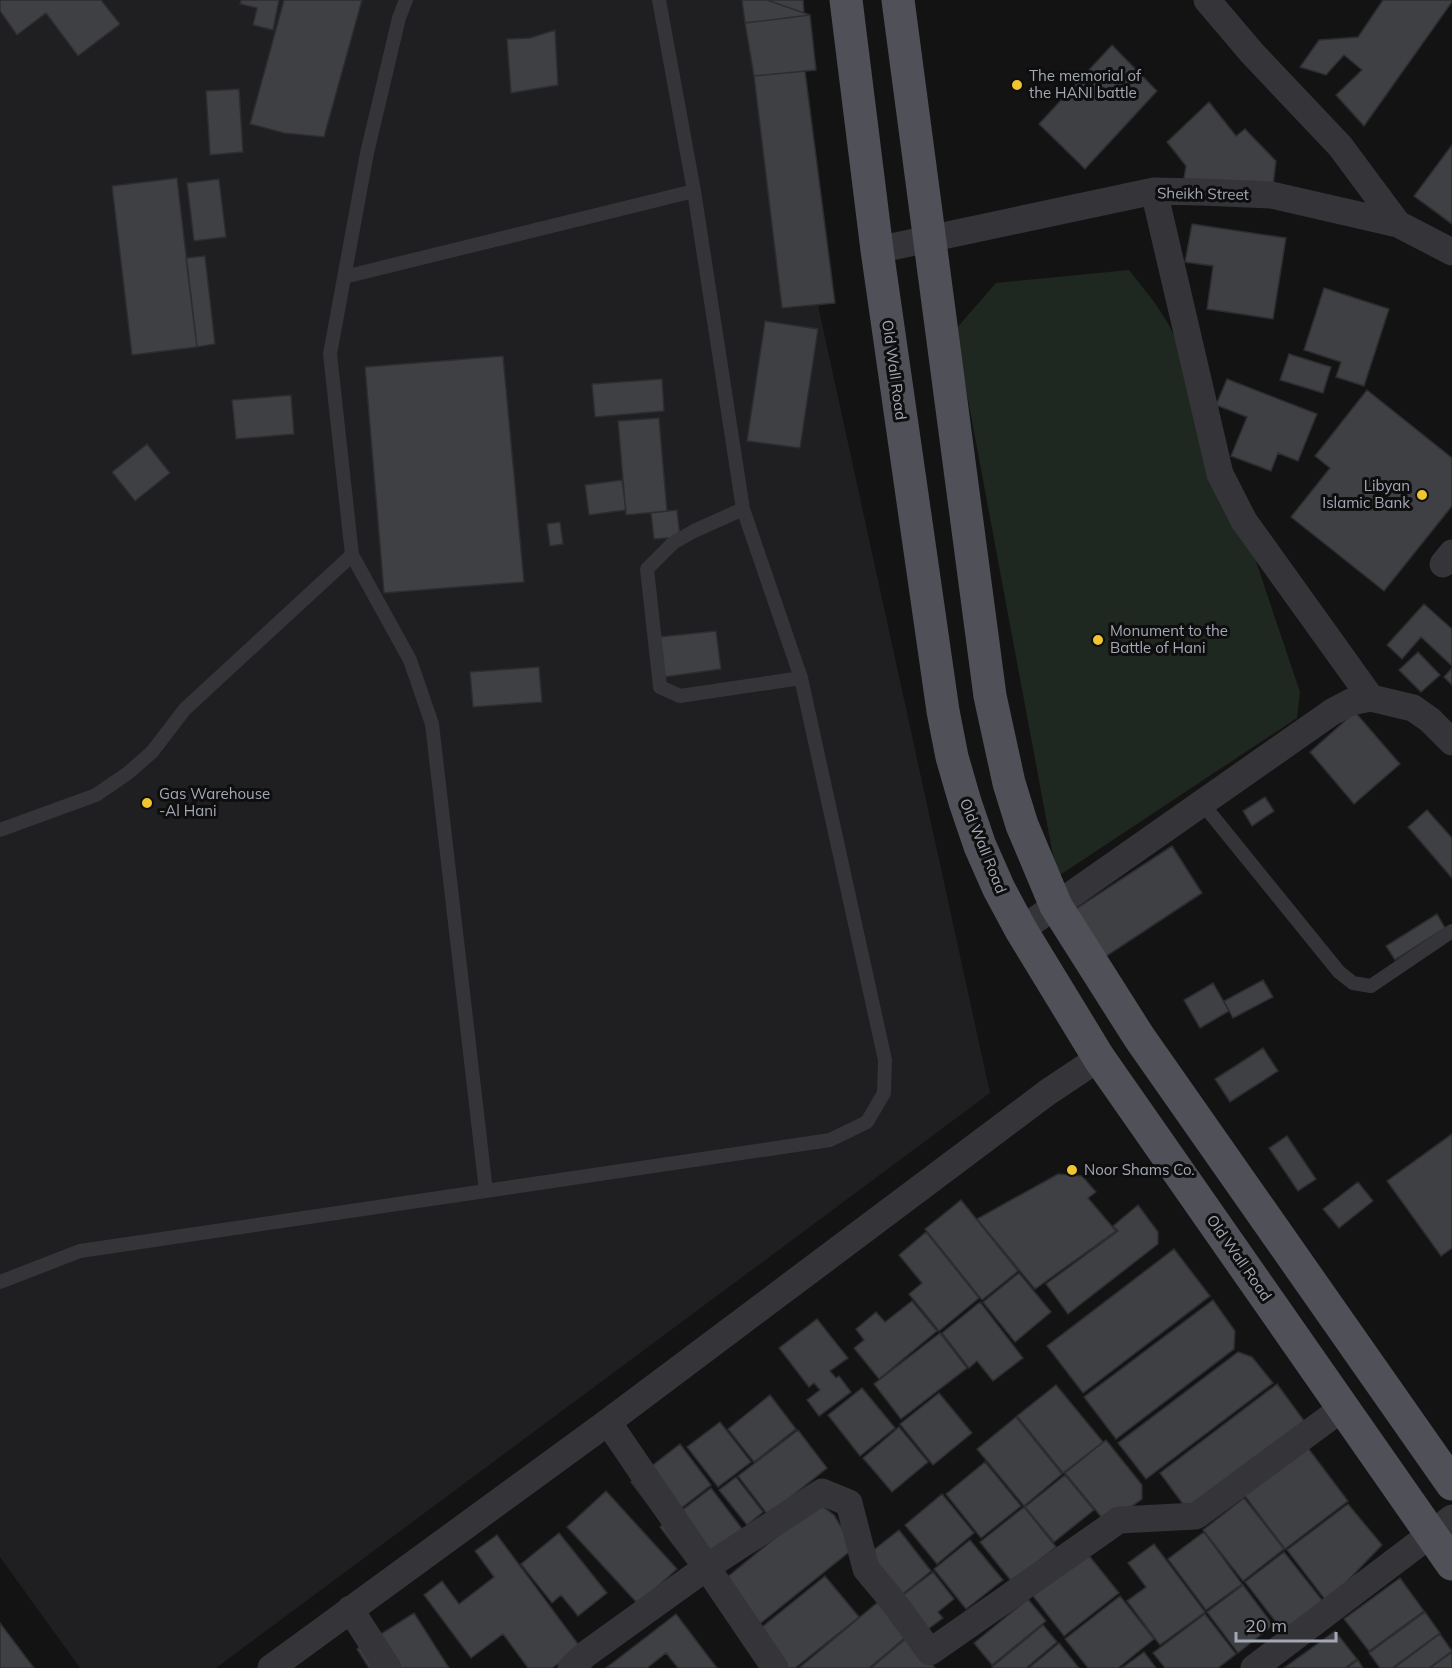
<svg xmlns="http://www.w3.org/2000/svg" width="1452" height="1668" font-family="Mulish,sans-serif">
	<rect width="100%" height="100%" fill="#131314"/>
	<path fill="#1f1f21" d="M0,0h798l21,310 171,783 -774,575h-136l-80,-111z"/>
	<path fill="#1f2721" d="M1129,270l26,33 14,22 30,67 101,300 -3,26 -240,159 -102,-547 41,-47z"/>
	<path fill="#3f4044" stroke="#2d2d30" stroke-width="1.5" d="M0,0h101l19,24 -42,32 -32,-43 -29,22 -17,-24z
		M241,0h38l-6,30 -20,-5 4,-17 -17,-4z
		M284,0h78l-38,137 -40,-4 -34,-9z
		M742,0h25l43,15 -65,8z
		M767,0h36l1,13z
		M1383,0h69v2l-88,124 -28,-31 26,-25 -18,-15 -18,20 -26,-8 19,-27 39,-3z
		M810,15l6,55 -62,6 -9,-53z
		M555,30l3,55 -47,8 -4,-54 23,-1z
		M1112,45l45,46 -72,78 -46,-45z
		M805,71l30,232 -53,5 -28,-232z
		M239,89l4,63 -33,3 -4,-64z
		M1209,102l27,34 9,-7 31,32 -3,25 -90,-2 3,-18 -19,-24z
		M1452,145v79l-38,-28z
		M177,178l20,169 -65,8 -20,-169z
		M219,179l7,58 -32,4 -7,-58z
		M1192,224l94,14 -13,81 -66,-10 6,-43 -28,-4z
		M205,256l10,88 -18,3 -11,-89z
		M1324,288l65,21 -25,77 -28,-9 5,-15 -37,-12z
		M765,321l53,8 -18,119 -53,-7z
		M1289,354l42,13 -8,26 -43,-13z
		M503,356l21,226 -140,11 -19,-226z
		M662,379l2,32 -69,6 -3,-33z
		M1227,379l90,35 -19,47 -20,-8 -7,18 -40,-15 16,-39 -31,-12z
		M1367,390l85,68v48l-68,85 -93,-74 39,-49 -15,-12z
		M291,395l3,39 -58,5 -4,-39z
		M659,418l8,93 -41,4 -8,-94z
		M147,444l23,29 -35,28 -23,-29z
		M622,480l4,30 -37,5 -4,-30z
		M677,510l3,27 -26,2 -3,-26z
		M560,522l3,22 -13,2 -3,-22z
		M1424,604l28,25v37l-31,-29 -19,22 -15,-14z
		M716,631l5,38 -57,8 -5,-40z
		M1418,652l22,23 -19,17 -22,-22z
		M539,667l3,35 -69,5 -3,-35z
		M1452,668v17l-8,-8z
		M1355,712l45,52 -46,40 -44,-52z
		M1265,797l9,14 -22,15 -9,-15z
		M1427,810l25,28v40l-44,-51z
		M1172,846l30,47 -97,64 -31,-47z
		M1437,914l8,14 -50,32 -9,-14z
		M1263,980l10,17 -40,21 -9,-17z
		M1213,983l16,28 -29,17 -16,-28z
		M1263,1048l15,23 -48,31 -15,-23z
		M1452,1134v114l-11,8 -54,-75z
		M1287,1136l29,43 -18,12 -29,-43z
		M1058,1174l24,2 14,16 -8,6 28,33 -81,58 -58,-70z
		M1358,1182l15,19 -34,27 -16,-19z
		M961,1200l57,71 -36,29 -57,-71z
		M1138,1205l20,27v12l-90,70 -22,-30 72,-53 -5,-5z
		M926,1232l53,66 -40,33 -30,-37 13,-11 -23,-28z
		M1174,1249l36,47 -127,97 -36,-47z
		M1019,1273l32,39 -36,30 -32,-40z
		M1213,1300l22,31 -1,18 -118,90 -32,-42z
		M912,1301l25,30 -58,48 -25,-31 10,-8 -8,-11 20,-17 9,10z
		M980,1302l43,56 -30,23 -16,-20 -8,7 -27,-35z
		M817,1319l31,39 -18,13 6,7 3,-2 12,16 -32,24 -12,-16 13,-10 -6,-7 -5,4 -30,-39z
		M940,1333l27,35 -66,51 -27,-35z
		M1238,1352l14,5 21,26 -127,96 -28,-36z
		M1277,1384l28,38 -117,89 -28,-38z
		M1056,1385l47,57 -40,31 -46,-57z
		M862,1388l33,40 -35,28 -32,-41z
		M939,1393l33,40 -39,32 -33,-41z
		M770,1395l26,34 -42,33 -26,-33z
		M1016,1417l46,57 -38,32 -47,-57z
		M720,1422l31,40 -33,25 -31,-40z
		M899,1427l29,35 -36,30 -29,-34z
		M798,1430l29,38 -59,47 -30,-39z
		M1106,1440l36,45v14l-35,25 -42,-51z
		M680,1444l31,41 -49,38 -31,-41z
		M1305,1444l43,57 -63,48 -43,-57z
		M985,1462l36,44 -40,32 -35,-44z
		M1065,1475l29,35 -40,32 -29,-35z
		M736,1477l27,35 -16,13 -28,-35z
		M711,1488l32,42 -51,39 -32,-42z
		M606,1491l71,78 -39,35 -71,-77z
		M942,1494l32,39 -37,31 -32,-39z
		M1244,1498l40,51 -41,32 -40,-51z
		M818,1503l16,12 20,33 -103,83 -36,-44z
		M1348,1504l34,41 -55,57 -40,-52z
		M1024,1507l32,40 -44,35 -32,-40z
		M899,1530l32,41 -32,26 -33,-41z
		M1204,1532l38,52 -36,26 -38,-51z
		M559,1533l48,60 -29,23 -17,-21 -9,8 -31,-39z
		M497,1535l84,113 -29,20h-24l-25,-34 -32,24 -47,-63 18,-14 17,23 35,-27 -19,-26z
		M970,1540l33,40 -37,29 -32,-40z
		M1154,1544l51,68 -45,33 -33,-44 19,-14 -18,-24z
		M1284,1552l41,52 -39,31 -41,-53z
		M1087,1553l32,40 -55,43 -31,-40z
		M933,1572l21,27 -16,13 5,6 -19,14 -26,-33z
		M825,1576l34,41 -64,51h-16l-27,-33z
		M1400,1578l24,33 -55,40 -25,-32z
		M1243,1585l30,40 -35,28 -31,-41z
		M1120,1596l34,43 -36,29h-30l-23,-29z
		M1028,1599l18,22 -54,44 -18,-22z
		M878,1602l28,35 -37,31h-70z
		M1425,1612l15,21 -48,35h-12l-11,-15z
		M414,1613l35,55h-80l-12,-19z
		M676,1614l41,54h-39l-12,-15 -19,15h-41z
		M1205,1614l31,40 -18,14h-53l-12,-15z
		M0,1623l34,45h-34z
		M1043,1625l14,17 -31,26h-33l-1,-1z
		M1335,1631l22,28 -12,9h-61z
		M1440,1634l12,17 -23,17h-35z
		M909,1636l26,32h-64z
		M1059,1643l20,25h-50z
		M1144,1652l12,16h-34z
		M1452,1652v16h-22z
		M1358,1660l5,8h-16z"/>
	<g fill="none" stroke-linecap="round" stroke-linejoin="round">
		<path stroke="#343439" stroke-width="14" d="M406,0l-7,18 -32,135 -37,201 22,201 58,105 22,64 54,467
			M344,277l350,-86
			M743,509l-49,22 -21,12 -26,26 13,118 20,9 121,-18
			M1202,803l137,169 14,11 18,3 81,-55
			M0,830l96,-35 32,-22 24,-21 33,-43 167,-154
			M0,1282l80,-31 750,-111 37,-18 17,-29 1,-33 -84,-382 -58,-169 -49,-318 -35,-191"/>
		<path stroke="#343439" stroke-width="27" d="M1207,0l45,53 88,93 58,78
			M1154,191l66,283 24,47 127,177
			M877,250l277,-59 47,1 70,3 127,29 54,28
			M1443,564l9,-11
			M1021,930l311,-218 19,-10 20,-4 42,10 17,12 22,22
			M608,1422l167,246
			M350,1609l38,59
			M271,1668l337,-246 440,-330 51,-34
			M571,1668l15,-14 121,-87 115,-75 27,11 17,66 26,31 38,52 189,-132 77,-4 148,-109
			M1254,1668l198,-150"/>
		<path stroke="#505158" stroke-width="33" d="M846,0l31,250 66,461 9,46 13,45 15,44 19,43 22,41 78,128 353,506
			M898,0l92,696 19,87 13,42 34,81 83,131 313,447"/>
	</g>
	<g fill="#f0c52f" stroke="#0e0e0f" stroke-width="2">
		<circle cx="1017" cy="85" r="6"/>
		<circle cx="1422" cy="495" r="6"/>
		<circle cx="1098" cy="640" r="6"/>
		<circle cx="147" cy="803" r="6"/>
		<circle cx="1072" cy="1170" r="6"/>
	</g>
	<g text-anchor="middle" stroke-width="6" stroke-linejoin="round" paint-order="stroke">
		<g font-size="15" fill="#a4a8b5" stroke="#0e0e0f" text-anchor="start">
			<text x="1029" y="81">The memorial of<tspan x="1029" dy="17">the HANI battle</tspan></text>
			<text x="1410" y="491" text-anchor="end">Libyan<tspan x="1410" dy="17">Islamic Bank</tspan></text>
			<text x="1110" y="636">Monument to the<tspan x="1110" dy="17">Battle of Hani</tspan></text>
			<text x="159" y="799">Gas Warehouse<tspan x="159" dy="17">-Al Hani</tspan></text>
			<text x="1084" y="1175">Noor Shams Co.</text>
		</g>
		<g font-size="15" fill="#a4a8b5" stroke="#0e0e0f">
			<text transform="translate(1203 194) rotate(1)" y="5">Sheikh Street</text>
			<text transform="translate(894 370) rotate(82)" y="5">Old Wall Road</text>
			<text transform="translate(983 846) rotate(68)" y="5">Old Wall Road</text>
			<text transform="translate(1239 1258) rotate(55)" y="5">Old Wall Road</text>
		</g>
	</g>
	<path d="M1236 1632v9h100v-9" fill="none" stroke="#a4a8b5" stroke-width="3"/>
	<text x="1245" y="1632" font-size="18" fill="#a4a8b5" stroke="#0e0e0f" stroke-width="4.5" paint-order="stroke">20 m</text>
</svg>
